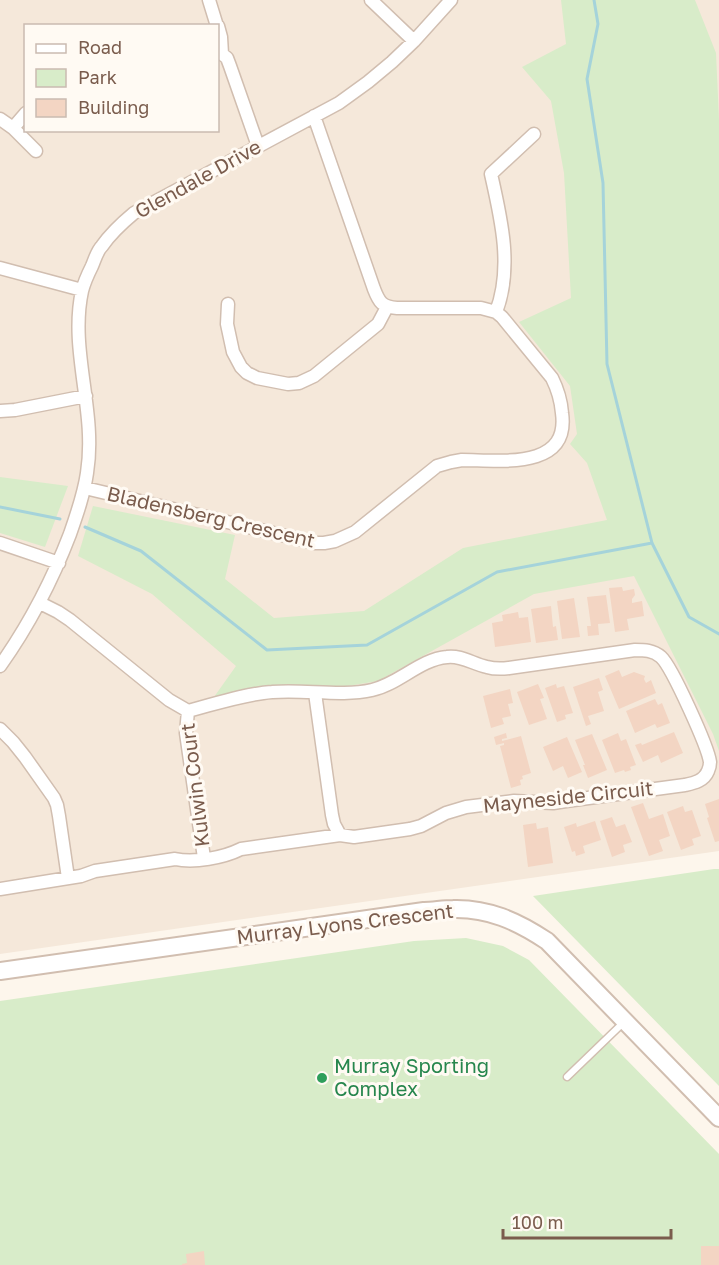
<svg xmlns="http://www.w3.org/2000/svg" width="719" height="1265" font-family="'Golos Text',sans-serif">
	<rect width="100%" height="100%" fill="#fdf6ec"/>
	<path fill="#f5e8da" fill-rule="evenodd" d="M0,0h719v851l-719,103zM26,26h192v104h-192z"/>
	<path fill="#d8ecc9" d="M561,0h134l21,53 3,67v631l-6,-17 -79,-158 -100,18 -156,87 -36,6 -75,-2 -53,12 22,-31 -84,-72 -74,-38 15,-50 142,29 -10,44 49,39 90,-7 99,-63 144,-28 -20,-57 -17,-19 7,-10 -7,-48 -51,-64 52,-24 -7,-125 -13,-72 -29,-34 44,-23z
		M0,477l68,9 -23,61 -45,-14z
		M714,869h5v217l-186,-190z
		M466,938l37,8 26,14 190,194v111h-719v-264l414,-60z"/>
	<g fill="none" stroke-linecap="round" stroke-linejoin="round">
		<path stroke="#a5d3da" stroke-width="3" d="M594,0l4,24 -11,55 16,104 4,181 45,179 37,74 30,17
			M0,507l60,12
			M85,527l56,24 126,99 100,-5 130,-73 155,-29"/>
	</g>
	<path fill="#f3d5c3" d="M622,587l1,4 11,-2 1,6 -3,4v4l10,-2 2,15 -17,3 2,11 -14,2 -6,-44z
		M606,595l4,28 -12,1 1,11 -11,1 -1,-10h4l-4,-29z
		M574,598l6,39 -18,2 -5,-38z
		M551,606l2,21 3,-1 2,14 -22,3 -5,-34z
		M518,612l1,6 9,-1 3,25 -36,5 -3,-24 11,-2 -1,-6z
		M619,670l3,7 12,-5 11,4 -1,3 2,4 5,-3 5,13 -37,16 -14,-33z
		M599,678l4,12 -5,2 6,19 -16,5 3,8 -5,2 -13,-39z
		M538,684l6,14 -4,1 7,20 -18,6 -12,-33z
		M556,684l1,4 7,-2 9,27 -8,2 1,4 -9,3 -12,-34z
		M510,689l3,14 -5,1 3,12 -9,2 2,6 -13,4 -8,-32z
		M655,699l3,6 4,-2 8,20 -13,5 -2,-4 -20,9 -9,-22z
		M674,732l9,21 -22,10 -3,-8 -15,7 -8,-17 6,-2 1,2z
		M506,733l1,5 -5,1v2l19,-5 10,37 -9,3 1,3 -3,1 1,5 -10,3 -11,-42 4,-1v-2l-8,2 -2,-8z
		M618,733l3,8 5,-2 10,26 -6,2 1,3 -6,2 -1,-2 -9,3 -13,-33z
		M592,734l15,36 -19,8 -5,-13h2l-10,-25z
		M567,737l15,35 -14,6 -5,-12 -10,5 -10,-24z
		M719,799v42l-4,1 -8,-24 2,-1 -4,-13z
		M643,803l6,16 14,-5 7,22 -11,4 4,11 -14,5 -18,-49z
		M683,806l2,6 7,-2 9,26 -9,3 2,6 -13,5 -14,-38z
		M612,817l4,10 9,-3 7,18 -9,3 2,7 -13,5 -12,-36z
		M595,821l6,19 -18,6 2,7 -9,3 -1,-5 -3,1 -8,-25 12,-4 1,4z
		M536,823l1,6 11,-2 5,36 -25,4 -5,-42z
		M701,1246h18v19h-18z
		M204,1251l1,14h-23v-1l5,-1 -1,-9z"/>
	<g fill="none" stroke-linecap="round" stroke-linejoin="round">
		<defs>
			<path id="service" d="M567,1077l57,-55"/>
			<path id="minor" d="M209,0l8,26
				M371,0l43,41
				M218,26l3,11 1,17 5,4 3,8 28,80
				M0,119l13,9 23,23
				M13,128l13,-15
				M0,268l82,22
				M228,304l-1,20 6,28 8,15 6,6 10,5 31,6 11,-1 15,-7 64,-52 9,-17
				M496,312c17,-44 5,-94 -5,-138l43,-40
				M0,411l15,-1 71,-14
				M85,488l230,55h9l11,-2 20,-9 82,-66 14,-4 11,-2c36,0 108,11 100,-47 -1,-13 -4,-23 -10,-35l-50,-61 -6,-5 -15,-4h-84c-15,-1 -18,-6 -23,-19l-60,-173
				M0,543l59,20
				M0,666c29,-41 52,-85 70,-132 7,-20 14,-40 17,-61 10,-62 -18,-122 -5,-182 2,-8 6,-17 10,-25 3,-7 5,-15 10,-20 9,-13 20,-23 32,-33l205,-110 29,-21 24,-20 22,-21 37,-41
				M315,693l17,122 2,9 6,11
				M188,711l-2,22 18,125
				M0,729l13,13 12,15 29,41 3,7 2,11 9,62
				M0,889l81,-13 14,-5 80,-12c19,4 48,-1 66,-10l99,-14 14,2 56,-8 11,-3 25,-13 20,-6 48,-6 39,2 13,-2 119,-16c9,-2 19,-4 23,-14 1,-2 2,-7 2,-9 -2,-15 -38,-95 -49,-105 -8,-7 -17,-7 -26,-7l-126,18c-8,1 -15,1 -22,-1 -14,-3 -26,-12 -40,-10 -27,2 -48,27 -75,33 -31,7 -68,-1 -100,2 -28,2 -57,12 -84,19l-19,-11 -99,-80 -12,-8 -18,-9"/>
			<path id="tertiary" d="M0,971l424,-60c9,0 19,-2 29,-2 35,-1 64,12 94,32l172,177"/>
		</defs>
		<use href="#service" stroke="#d1beb0" stroke-width="9"/>
		<use href="#minor" stroke="#d1beb0" stroke-width="15"/>
		<use href="#tertiary" stroke="#d1beb0" stroke-width="20"/>
		<use href="#service" stroke="#fff" stroke-width="6"/>
		<use href="#minor" stroke="#fff" stroke-width="12"/>
		<use href="#tertiary" stroke="#fff" stroke-width="16"/>
	</g>
	<circle fill="#2e9e5b" stroke="#fffaf3" stroke-width="2" cx="322" cy="1078" r="6"/>
	<g text-anchor="middle" stroke-width="6" stroke-linejoin="round" paint-order="stroke">
		<g font-size="20" fill="#7a5c4d" stroke="#fffaf3">
			<text transform="translate(198 179) rotate(-29)" y="7">Glendale Drive</text>
			<text transform="translate(211 517) rotate(13)" y="7">Bladensberg Crescent</text>
			<text transform="translate(195 785) rotate(-97)" y="7">Kulwin Court</text>
			<text transform="translate(568 797) rotate(-6)" y="7">Mayneside Circuit</text>
			<text transform="translate(345 924) rotate(-7)" y="7">Murray Lyons Crescent</text>
		</g>
		<g font-size="20" fill="#27864d" stroke="#fffaf3" text-anchor="start">
			<text x="334" y="1073">Murray Sporting<tspan x="334" dy="23">Complex</tspan></text>
		</g>
	</g>
	<rect x="24" y="24" width="195" height="108" fill="#fffaf3" stroke="#cabbb1" stroke-width="1.5"/>
	<rect x="36" y="44" width="30" height="9" fill="#ffffff" stroke="#cabbb1" stroke-width="1.5"/>
	<text x="78" y="54" font-size="18" fill="#7a5c4d">Road</text>
	<rect x="36" y="69" width="30" height="18" fill="#d8ecc9" stroke="#cabbb1" stroke-width="1.5"/>
	<text x="78" y="84" font-size="18" fill="#7a5c4d">Park</text>
	<rect x="36" y="99" width="30" height="18" fill="#f3d5c3" stroke="#cabbb1" stroke-width="1.5"/>
	<text x="78" y="114" font-size="18" fill="#7a5c4d">Building</text>
	<path d="M503 1229v9h168v-9" fill="none" stroke="#7a5c4d" stroke-width="3"/>
	<text x="512" y="1229" font-size="18" fill="#7a5c4d" stroke="#fffaf3" stroke-width="4.5" paint-order="stroke">100 m</text>
</svg>
